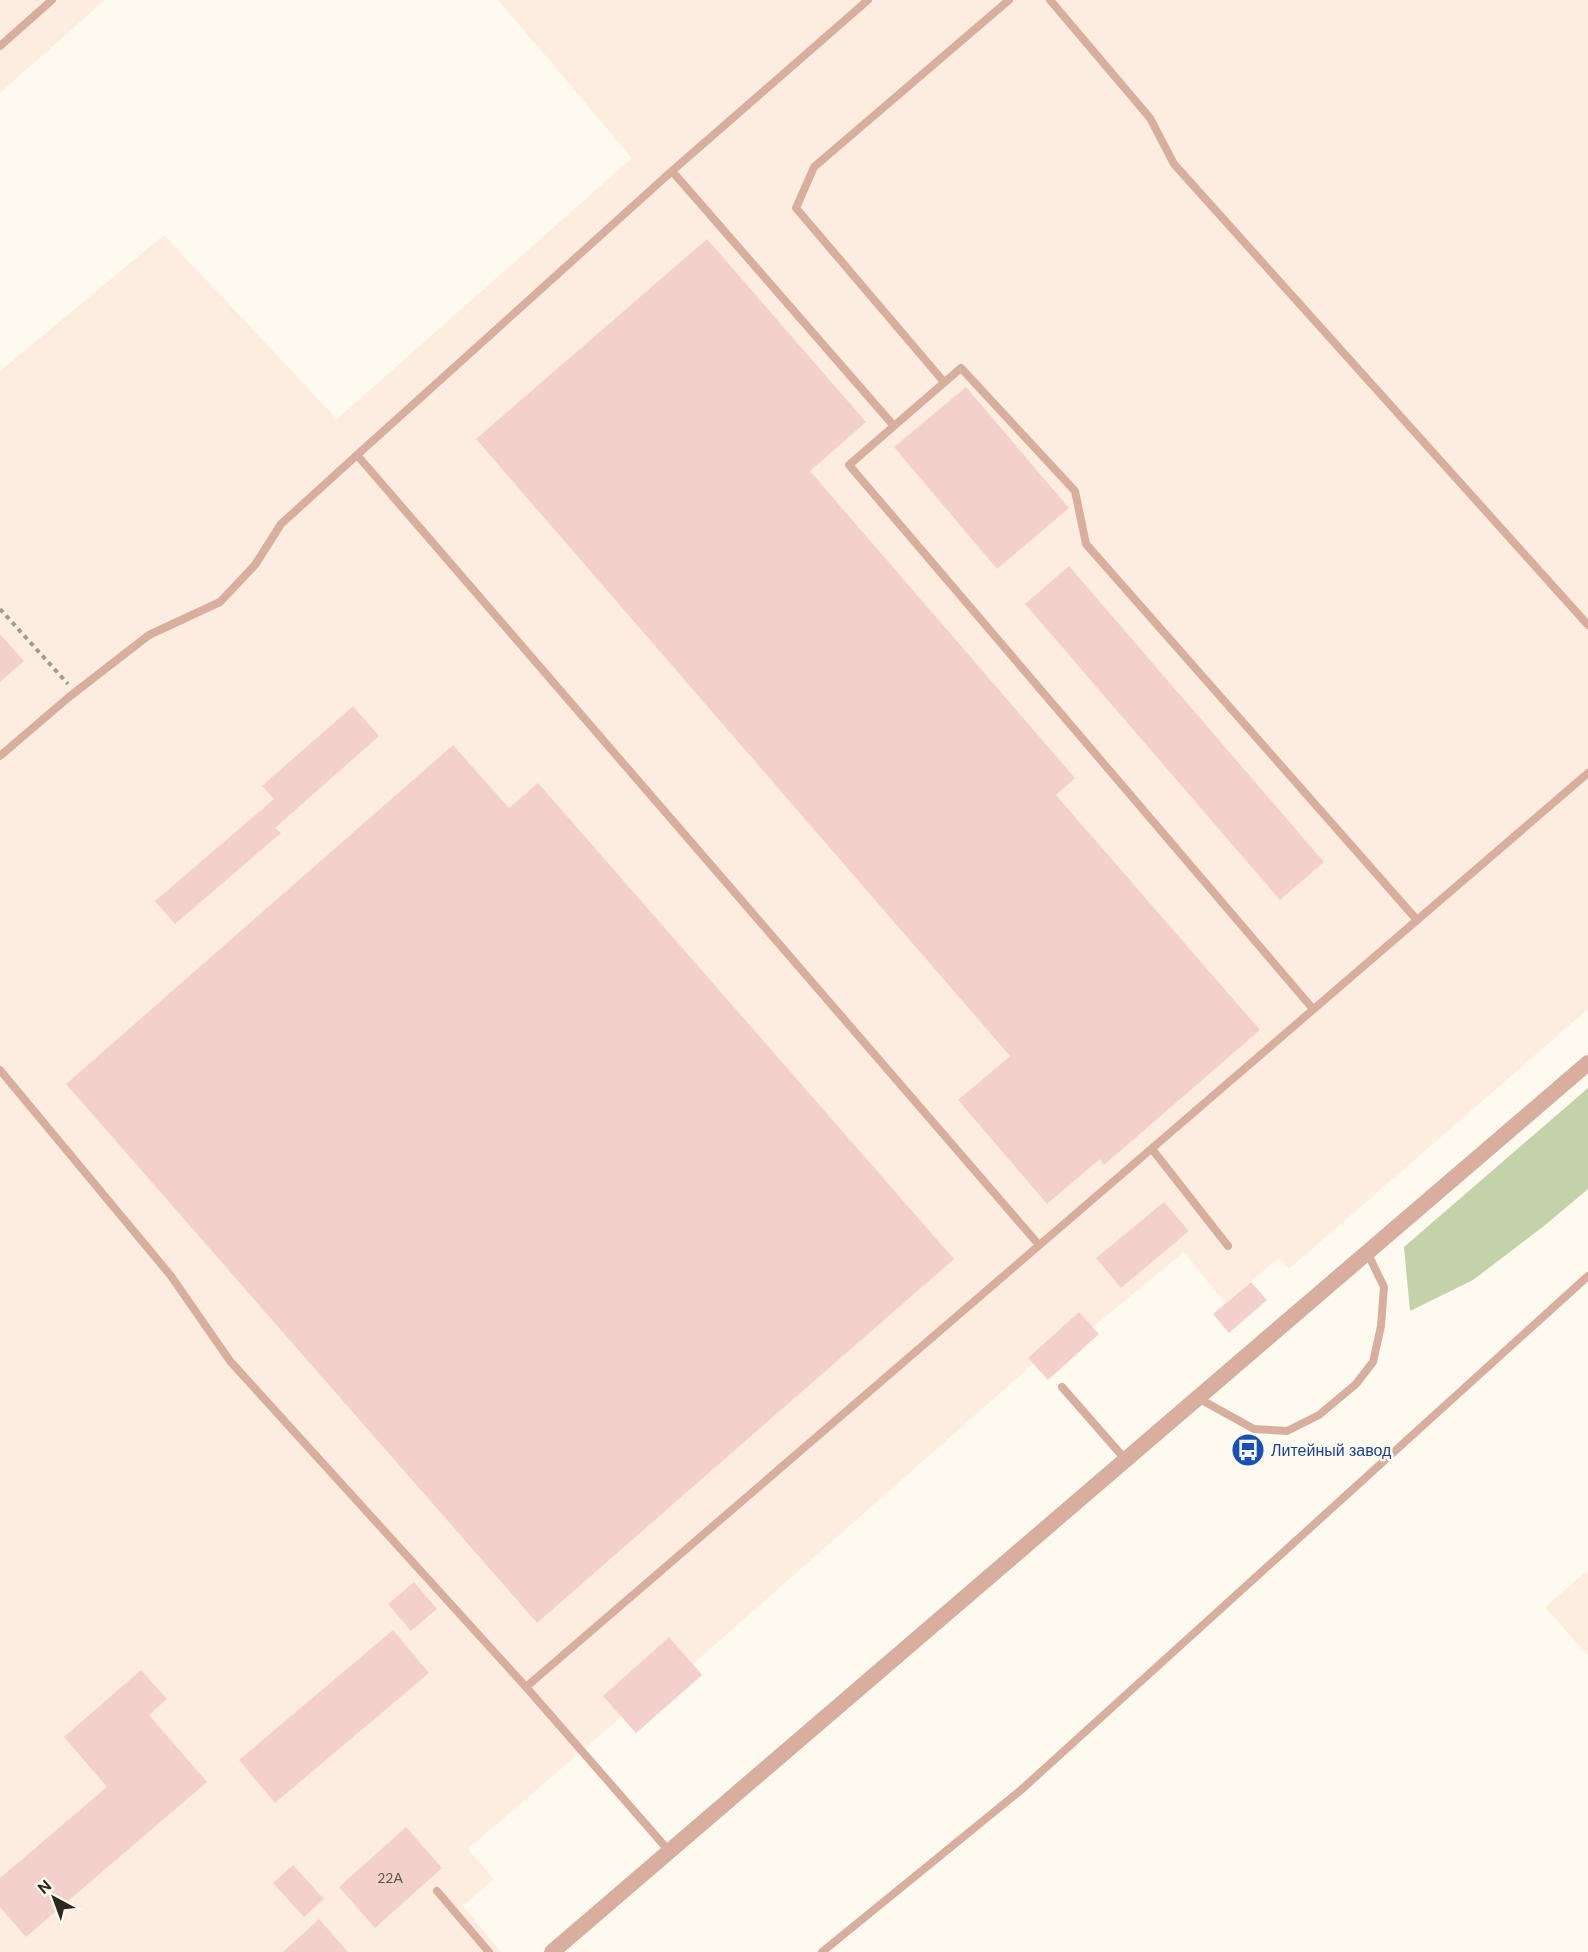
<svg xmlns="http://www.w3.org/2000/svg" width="1588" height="1952" font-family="'DM Sans',sans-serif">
	<rect width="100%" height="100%" fill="#fffaef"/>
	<path fill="#fdede1" d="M0,0h105l-105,93z
		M498,0h1090v1009l-299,260 -10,-11 -54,45 -41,-51 -91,75 -60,37 -340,300 9,11 -66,58 -15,-16 -153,132 26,30 -31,27 38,46h-501v-1581l164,-136 173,184 295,-261z
		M1588,1570v86l-43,-49z"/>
	<path fill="#c3d2a9" d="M1588,1088v101l-44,37 -71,54 -63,31 -6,-64z"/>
	<path fill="#f3d0cc" d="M707,239l159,183 -56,49 265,307 -19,17 204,235 -156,135 -4,-6 -53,45 -89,-104 52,-44 -534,-617z
		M966,387l103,121 -72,61 -103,-122z
		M1069,566l255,296 -44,38 -255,-296z
		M0,634l24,27 -24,21z
		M353,706l26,30 -104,92 6,5 -106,91 -20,-23 119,-102 -12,-13z
		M453,745l56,63 29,-25 416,476 -417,364 -471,-539z
		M1164,1202l25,29 -68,57 -25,-30z
		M1251,1282l16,18 -38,33 -16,-19z
		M1079,1312l20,22 -51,46 -20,-22z
		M414,1582l23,27 -26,22 -23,-27z
		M393,1630l36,43 -154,130 -36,-43z
		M669,1637l33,38 -66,58 -33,-37z
		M141,1670l26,29 -18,16 58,67 -181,155 -26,-30v-29l107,-91 -43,-50z
		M406,1827l36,41 -67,60 -36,-41z
		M293,1865l31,34 -20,18 -31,-34z
		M319,1919l29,33h-65z"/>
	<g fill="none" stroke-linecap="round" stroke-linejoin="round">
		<path stroke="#a19c91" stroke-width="4" stroke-dasharray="4.5 4.5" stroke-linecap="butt" d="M0,609l68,75"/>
		<path stroke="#d8af9f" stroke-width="8" d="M1050,0l100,118 24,46 414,461
			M0,46l52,-46
			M672,171l222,255 -45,39 464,544
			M944,382l-148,-174 18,-41 195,-167
			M894,426l67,-58 114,123 11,53 331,376
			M357,455l315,-284 196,-171
			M0,756l69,-59 80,-62 71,-33 35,-37 26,-41 76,-69 682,790
			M0,1070l171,206 59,85 296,326 143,164
			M1152,1149l76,97
			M1062,1387l63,72
			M1198,1398l56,31 33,2 32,-16 37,-31 17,-22 8,-36 3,-39 -17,-35
			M526,1687l1062,-914
			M437,1891l52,61
			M822,1952l199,-162 567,-514"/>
		<path stroke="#d8af9f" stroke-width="16" d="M552,1952l1036,-889"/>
	</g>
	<defs>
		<symbol id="bus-disc" viewBox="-11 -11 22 22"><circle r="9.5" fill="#1a4fb4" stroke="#fffaef"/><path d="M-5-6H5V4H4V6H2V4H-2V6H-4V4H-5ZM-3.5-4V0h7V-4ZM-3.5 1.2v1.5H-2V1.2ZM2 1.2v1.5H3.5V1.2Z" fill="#fff"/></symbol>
	</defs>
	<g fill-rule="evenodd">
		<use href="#bus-disc" x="1229" y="1431" width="38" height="38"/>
	</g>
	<g text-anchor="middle" stroke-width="5" stroke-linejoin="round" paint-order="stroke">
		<g font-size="14" fill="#5f534a">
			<text x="390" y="1883">22А</text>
		</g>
		<g font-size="16" fill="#164399" stroke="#fffaef" text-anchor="start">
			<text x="1271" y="1456">Литейный завод</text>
		</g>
	</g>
	<g transform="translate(54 1898) rotate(319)" stroke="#fffaef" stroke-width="4.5" paint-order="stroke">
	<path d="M0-4.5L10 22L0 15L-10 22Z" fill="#2e291e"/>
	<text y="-9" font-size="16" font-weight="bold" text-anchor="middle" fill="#2e291e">N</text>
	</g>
</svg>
